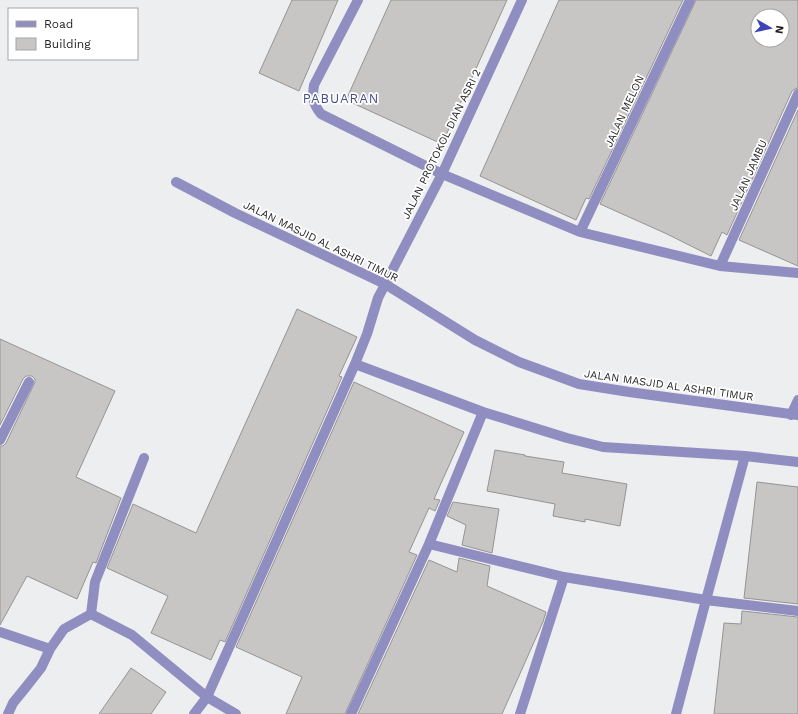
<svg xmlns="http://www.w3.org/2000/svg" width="798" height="714" font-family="'Work Sans',sans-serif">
	<rect width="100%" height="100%" fill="#eceef0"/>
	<path fill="#c8c6c4" stroke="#969493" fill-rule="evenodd" d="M292,0h46l-39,91 -40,-18z
		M391,0h116l-65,144 -96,-44z
		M559,0h124l-94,199 -3,-1 -10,22 -96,-44z
		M696,0h102v88l-3,1 -3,2 -65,144 -5,-3 -11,24 -44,-22 -67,-30zM758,16h24v24h-24z
		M798,110v156l-59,-26z
		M297,309l60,28 -18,39 3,1 -117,265 -5,-2 -9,20 -60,-27 17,-37 -61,-28 26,-64 63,29z
		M0,339l115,52 -39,86 45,21 -25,65 -3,-1 -16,37 -50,-23 -27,49v-179h3l3,-3 29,-61v-3l-3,-3h-6l-3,3 -23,46z
		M354,382l110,50 -30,67 6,1 -5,11 -6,-3 -20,44 8,3 -72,159h-59l16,-37 -66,-30z
		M495,450l30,5v1l39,6 -2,11 65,11 -7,42 -35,-7v3l-32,-6 2,-12 -68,-13z
		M757,482l41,5v117l-54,-6z
		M453,502l46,7 -7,44 -30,-8 4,-20 -19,-9z
		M459,558l31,8 -3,20 59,26 -3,10 -41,92h-144l71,-154 28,12z
		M742,611l56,6v97h-84l10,-91 17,1z
		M131,668l35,24 -15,22h-52z"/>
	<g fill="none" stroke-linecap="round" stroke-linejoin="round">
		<path stroke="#908dc0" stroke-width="10" d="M358,0l-44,85c-2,13 -1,19 7,29l121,60 138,58 140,34 78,7
			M176,182l59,31 150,71 90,56 44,22 60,22 50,8 169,23
			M580,232l110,-232
			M720,266l78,-172
			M355,364l128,48 84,26 36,9 142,9 53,6
			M791,415l7,-15
			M0,440l29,-58
			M429,544l135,33 142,23 92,11
			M91,614l41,21 75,62 29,17
			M91,614l4,-32 49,-124
			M0,632l50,17
			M8,714l5,-11 13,-16 15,-19 9,-19 14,-20 27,-15
			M194,714l13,-17 148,-333 12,-30 11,-36 64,-124 80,-174
			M351,714l78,-170 54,-132
			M520,714l44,-137
			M676,714l30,-114 39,-144"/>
	</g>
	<g text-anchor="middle" stroke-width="3.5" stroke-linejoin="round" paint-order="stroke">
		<g font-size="11" fill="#1f1f20" stroke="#fff">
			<text transform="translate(624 111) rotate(-65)" y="4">JALAN MELON</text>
			<text transform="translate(441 144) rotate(-64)" y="4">JALAN PROTOKOL DIAN ASRI 2</text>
			<text transform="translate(748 175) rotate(-66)" y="4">JALAN JAMBU</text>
			<text transform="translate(321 241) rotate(26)" y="4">JALAN MASJID AL ASHRI TIMUR</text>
			<text transform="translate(669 385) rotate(8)" y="4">JALAN MASJID AL ASHRI TIMUR</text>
		</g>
		<g font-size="13" letter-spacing="1" fill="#434d8a" stroke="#fff">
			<text x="341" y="103">PABUARAN</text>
		</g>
	</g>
	<rect x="8" y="8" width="130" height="52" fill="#ffffff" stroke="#a5a5a6"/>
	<rect x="16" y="21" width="20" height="6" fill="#908dc0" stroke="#a5a5a6"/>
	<text x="44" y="28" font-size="12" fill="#1f1f20">Road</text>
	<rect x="16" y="38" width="20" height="12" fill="#c8c6c4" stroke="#a5a5a6"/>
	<text x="44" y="48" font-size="12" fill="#1f1f20">Building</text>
	<g transform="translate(770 28) rotate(99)"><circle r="19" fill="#ffffff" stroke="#a5a5a6"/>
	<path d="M0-3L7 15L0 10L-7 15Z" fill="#3f43b8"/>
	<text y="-6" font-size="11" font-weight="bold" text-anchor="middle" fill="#1f1f20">N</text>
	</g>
</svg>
